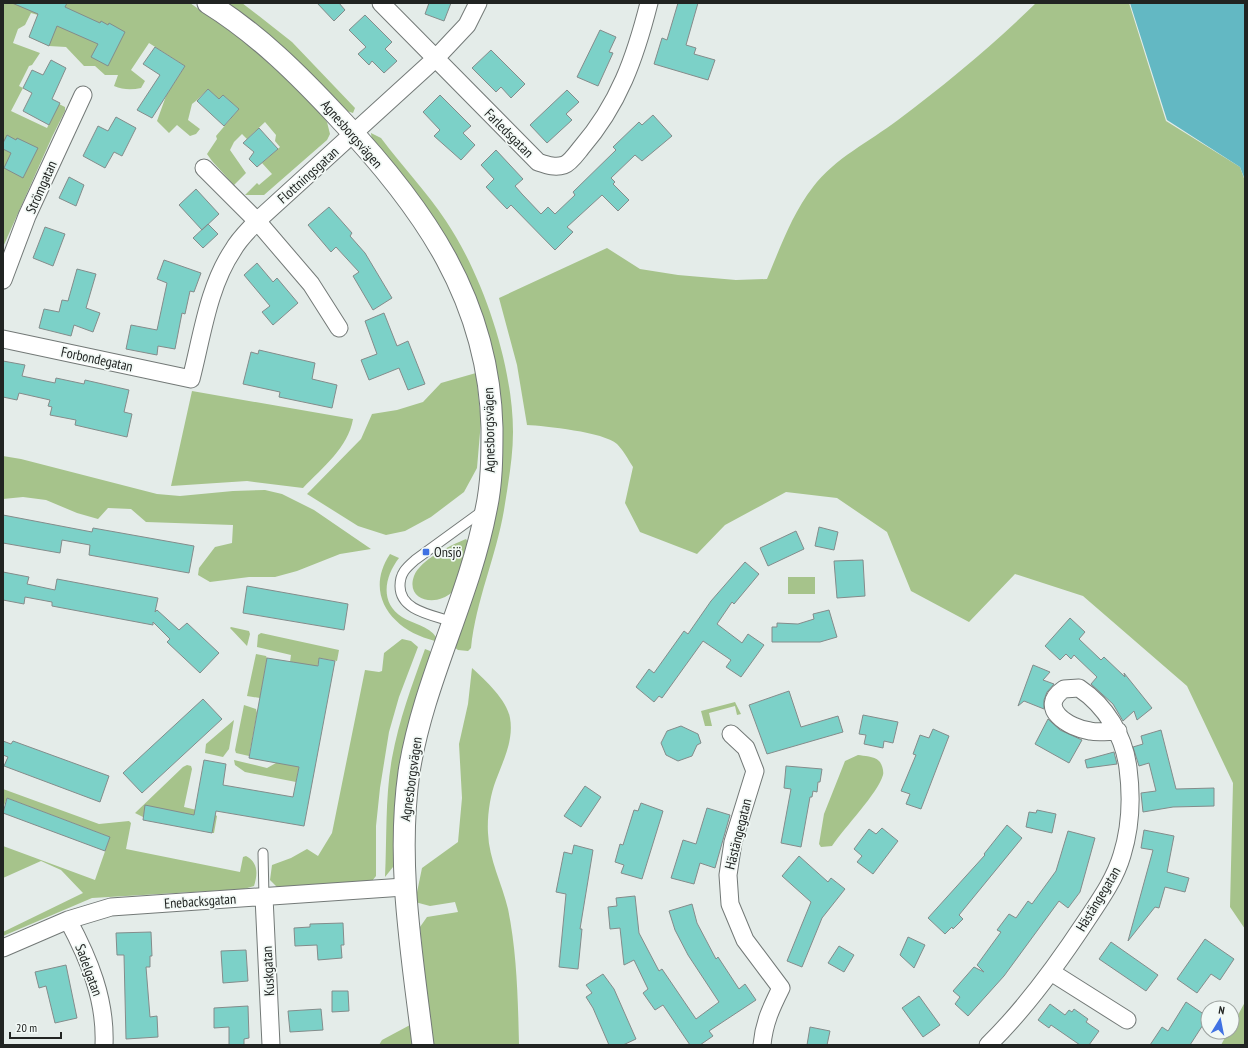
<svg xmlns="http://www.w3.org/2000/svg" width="1248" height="1048" font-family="'PT Sans Narrow',sans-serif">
	<rect width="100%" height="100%" fill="#e4ece9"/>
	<path fill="#a6c38b" d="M3,3h187l54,38 62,56 21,25 3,12 -3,6 -63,55h-19l12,-12 2,2 13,-11 -10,-11 18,-16 -5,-6 1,-6 -11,-13 -18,17 -5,-5 -8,8 -4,8 16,23 -12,12 -22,-24 -5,-7 10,-15 -1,-3 23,-27 -16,-14 -4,4 -11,-10 -11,11 -5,4 -4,16 12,9 -4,5 -6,2 -13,-11 -8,8 -12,-12 9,-25 19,-30 -36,-23 -18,27 14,11 -4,7c-9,2 -18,2 -27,-2l4,-11h-13l-10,-9h-11l-18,-19 -17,-1 -20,-9 9,-22 -7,-2 -6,12 -7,4 -5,14 27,10 -8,12 -3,1 -10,20 4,2 -12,23 36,17 12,-24 6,3v4l-13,26 -49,110z
		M226,3h16l17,13 33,26 63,66 -2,5 -9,-3z
		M1036,3h93l37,118 74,46 5,14v748l-15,-22 3,-124 -46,-97 -104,-90 -68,-22 -46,48 -58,-31 -24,-59 -50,-34 -51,-6 -61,33 -28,29 -57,-22 -15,-29 8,-36c-5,-8 -10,-17 -16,-23 -13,-12 -72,-18 -90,-19l-10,-60 -18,-67 108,-50 33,21 38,6 58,5 31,-1c13,-31 25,-65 46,-92 22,-29 56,-45 85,-67 48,-36 95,-75 138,-117z
		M371,133l10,5c21,28 46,54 65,83 37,55 67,144 67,211 0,26 -5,52 -9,78 -8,47 -28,90 -33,138l-3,3 -10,-1 -4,-3 37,-113 -16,-234 -10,-26 -9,-17 -84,-115z
		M476,373l5,48 -4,47 -13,24 -33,25 -26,14 -19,4 -28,-9 -51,-32 54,-55 11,-25 25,-4 26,-8 18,-19z
		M192,391l161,28c-5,29 -30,48 -50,69l-56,-7 -76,5z
		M3,456l18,3 136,35 23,2 53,-5 32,-1 17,4 32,16 57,39 -31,5 -43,17 -22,6h-26l-39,5 -12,-7 1,-7 16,-21 17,-4 1,-18 -87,-3 -15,-13 -23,-1 -10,11 -21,-6 -31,-13 -23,-3 -20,2z
		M466,539l2,3c-3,10 -11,44 -16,50 -15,15 -47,9 -38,-16 6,-16 37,-31 52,-37z
		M390,554l9,4c-14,18 -20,44 3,59 11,7 27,9 34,20l-1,4c-42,-10 -72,-46 -45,-87z
		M788,577h27v17h-27z
		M231,627l18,4 1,3 -3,12 -17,-18z
		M261,633l78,17 -2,11 -18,-3 -23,124 -51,-10 -10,-7 -1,-5 33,8 9,-5 18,-101h-4l1,-7 -34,-8 1,-12z
		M402,639l9,2 7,6 -19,50 -10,35 -9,56 -4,38v50l-4,5 -95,6 -7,-7 2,-15 19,-7 16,-9 11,7 14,-23 33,-163 14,2 3,-1 2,-18z
		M425,649l5,2 1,3 -37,188 -1,25 -8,10c2,-40 0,-80 7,-119 7,-38 20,-73 33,-109z
		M256,654l10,2 1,2 -7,40 -13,-2z
		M472,668c13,12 35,32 38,50 4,22 -7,43 -14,62 -6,15 -9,37 -8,53 1,27 14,50 20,76 9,44 10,91 11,136h-87l-12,-118 7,-10 31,-5 -3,-10 -25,4 -15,-4 7,-34 36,-26 4,-44 -3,-54 9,-40z
		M735,702l6,12 -4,1 -2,-9 -26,7 3,13h-7l-4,-15z
		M244,705l12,4 1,4 -8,43 -13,-3 -1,-3z
		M234,720l-5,29 -6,8 -18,-4 1,-9z
		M858,755c6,1 16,1 21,6 3,3 5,10 4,14 -5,18 -39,53 -51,71l-11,1 -2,-3 5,-30 21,-53z
		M187,765l4,1 1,3 -8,38 30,7 3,2 -3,17h-2l2,-14 -68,-13 -3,11 -8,-4 48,-46z
		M3,789l96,35 30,-3 2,2 -5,26 114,23 3,-15 3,-1c12,6 12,18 8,30l-10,3 -152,9 -89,38v-4l80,-39 -22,-23 -20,-9 -38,17v-32l92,34 15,-43 -103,-39 -4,10z
		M1245,1002v43h-24l7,-13h4v-6z
		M410,1025l2,20h-33l3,-5z"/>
	<path fill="#63b8c3" d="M1130,3h115v177l-5,-13 -73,-47z"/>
	<path fill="#7cd1c8" stroke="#848c8b" d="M12,3h55l-2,4 35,16 1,-2 7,4 1,-2 16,9 -17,34 -17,-9 7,-13 -41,-18 -8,20 -20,-9 9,-23z
		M317,3h22l6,7 -11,11z
		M429,3h22l-7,18 -19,-7z
		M678,3h20l-12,42 10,3 -2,6 21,6 -7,20 -54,-16 8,-26 5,2z
		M365,15l27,27 -7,7 12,12 -13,12 -12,-12 -3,4 -11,-11 8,-7 -17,-17z
		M600,30l16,7 -7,15 4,1 -15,33 -21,-9z
		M155,47l30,19 -33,52 -15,-8 23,-35 -17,-11z
		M491,50l34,34 -14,14 -10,-11 -5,5 -24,-24z
		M51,60l15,8 -14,31 8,4 -11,22 -26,-14 9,-18 -9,-5 9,-18 11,5z
		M208,89l11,10 4,-4 16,14 -15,17 -27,-25z
		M567,90l12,12 -13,12 6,6 -25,23 -17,-18z
		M440,95l31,31 -8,7 12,12 -14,15 -27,-24 6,-6 -17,-18z
		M653,115l19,21 -30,25 -7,-6 -24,23 4,4 -2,2 16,16 -11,11 -16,-16 -35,32 6,5 -18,18 -44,-45 -4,4 -21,-22 8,-8 -13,-14 15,-15 27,29 -8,7 7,8 19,20 7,-7 7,7 20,-19 -2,-3 43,-42 -3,-3 26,-25 3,3z
		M116,117l20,11 -14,28 -8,-4 -9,16 -22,-12 15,-30 10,5z
		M259,128l19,21 -21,18 -8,-8 5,-7 -11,-9z
		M7,135l9,5 1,-2 21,10 -15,30 -19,-10 7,-15 -8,-4v-6z
		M69,177l15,8 -8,21 -17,-8z
		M196,189l23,25 -17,16 -23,-25z
		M329,207l23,26 -2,3 15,17 27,45 -19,12 -20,-34 6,-4 -23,-25 -5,5 -23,-27z
		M208,224l10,10 -15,14 -10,-10z
		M45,227l20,7 -12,32 -20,-8z
		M164,260l37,13 -7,19 -4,-1 -5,23 -3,-1 -7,36 -17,-3 -1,9 -31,-6 5,-24 26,5 10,-47 -10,-4z
		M257,263l16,19 4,-4 21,25 -25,22 -11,-13 8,-6 -26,-31z
		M77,269l19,5 -10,34 14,5 -7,19 -19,-7 -3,11 -32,-8 5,-19 15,3 3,-12 6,1z
		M384,313l13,33 11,-5 17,43 -17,6 -9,-22 -30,12 -8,-20 16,-6 -12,-33z
		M259,350l56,13 -3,16 25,6 -5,23 -53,-11 1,-5 -37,-8 8,-32 7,2z
		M3,361l22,4 -3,11 33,7 1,-5 28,6 1,-4 44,10 -5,22 8,2 -5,23 -52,-12 1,-5 -26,-5 2,-8 -4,-1 2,-6 -31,-7 -2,7 -14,-3z
		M3,515l89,17 1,-4 101,18 -5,27 -100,-18 1,-10 -28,-5 -2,13 -57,-10z
		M819,527l19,5 -4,18 -19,-4z
		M796,531l8,18 -36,17 -8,-18z
		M863,560l2,36 -28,2 -3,-37z
		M745,562l14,12 -25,30 -2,-2 -15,22 25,19 6,-9 16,11 -23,32 -15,-10 5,-7 -28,-19 -41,57 -3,-2 -5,6 -18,-15 13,-18 5,4 30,-42 4,3 23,-33z
		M3,572l26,5 -2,7 28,6 2,-11 101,19 -3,14 2,-2 22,20 8,-7 32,30 -19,20 -33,-31 3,-3 -17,-17v3l-101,-19v-4l-27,-5 -1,7 -21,-4z
		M247,586l101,18 -4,26 -101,-17z
		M829,610l8,27 -17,5h-48v-15h5v-4l21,1 16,-5 -1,-5z
		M1070,618l15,14 -6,7 22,21 3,-3 21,20 -1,-4 28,35 -15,12 -3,-9 -11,10 -10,-17 -22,-20 6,-7 -23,-22 -3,4 -5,-5 -6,6 -15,-14z
		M267,658l51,8 1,-8 16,3 -31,165 -88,-15 -4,22 -69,-13 2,-15 49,10 10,-55 22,4 -3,21 70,12 6,-30 -50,-9z
		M1033,665l17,7 -7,8 11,4 -7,8 -3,8v9l-20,-8 -6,5z
		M789,691l12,36 37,-11 5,16 -76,22 -18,-49z
		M203,699l19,20 -80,74 -19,-20z
		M863,715l35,7 -5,21 -9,-2 -1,7 -19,-4 2,-9 -7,-1z
		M1048,719l12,11 22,10 -13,23 -34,-19z
		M681,726l17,8 3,9 -4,2 -5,11 -14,5 -12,-6 -5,-12 6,-12z
		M933,729l16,7 -28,73 -15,-5 4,-10 -9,-3 15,-36 -3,-1 7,-19 9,3z
		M1161,730l15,59 38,-1v18l-41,1 -30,5 -2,-19 15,-2 -7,-28 -10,3 -6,-19 10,-3 -2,-8z
		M3,741l8,3 2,-3 96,35 -9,26 -96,-36 4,-9 -5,-2z
		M1114,752l3,12 -30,4 -2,-8z
		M786,766l36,3 -2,13h-2l-1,10 -4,-1 -1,6h-2l-9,50 -20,-4 10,-54 -7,-1z
		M585,786l16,11 -20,30 -17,-11z
		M7,798l103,39 -5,14 -102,-38z
		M641,803l22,8 -21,68 -21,-6 3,-8 -9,-3 5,-18 3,1 11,-35 4,1z
		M707,808l23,7 -15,53 -15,-5 -6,21 -23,-6 12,-38 13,4z
		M1037,810l19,4 -4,19 -26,-6 3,-15 7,1z
		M1007,825l15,13 -63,77 4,4 -10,10 -1,-2 -7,7 -17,-16 57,-63 -1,-1z
		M882,828l16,13 -25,33 -16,-12 5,-6 -8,-7 15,-20 7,5z
		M1144,830l30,6 -7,36 22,6 -4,14 -20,-5 -6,21 -4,-1 -27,34 25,-91 -12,-2z
		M1068,831l27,7 -15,54 -12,16 -9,-7 -55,75 -36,40 -13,-12 5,-7 -7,-6 21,-24 10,5 -7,-7 24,-33 -4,-2 12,-16 7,4 12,-17 4,3 24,-33z
		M574,845l19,5 -13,79h2l-4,40 -19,-2 7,-73 -10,-2 8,-40 8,2z
		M799,856l29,26 3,-4 14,11 -23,29 -20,49 -15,-6 24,-59 -29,-26z
		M635,896l4,37 20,38 3,-2 34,50 23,-17 -31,-47 -13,-25 -6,-19 23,-7 5,19 19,36 2,-2 21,32 6,-5 11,16 -47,31 4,5 -13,9h-10l-27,-40 -8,5 -12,-17 5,-4 -14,-29 -10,5 -4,-37 -10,1 -2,-22 9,-1 -1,-8z
		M343,923l1,22h-3l1,13 -24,2 -1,-15 -22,1 -1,-18 16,-1v-3z
		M151,932l1,24h-2v11h-4l4,50 7,-1 1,21 -32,2 -2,-84h-7l-1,-22z
		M908,937l17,8 -11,23 -14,-13z
		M1205,939l29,20 -14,21 -9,-6 -14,19 -20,-14z
		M1111,942l47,33 -12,16 -47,-32z
		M839,946l15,9 -10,17 -16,-9z
		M246,950l2,31 -25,2 -2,-32z
		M66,965l11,53 -22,5 -9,-37 -7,2 -4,-16z
		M603,974l11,15 22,50 -13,6h-14l-16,-37 -7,-11 6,-4 -6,-8z
		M332,991h16l1,20 -17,1z
		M919,996l21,29 -17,12 -21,-29z
		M1186,1002l22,15 -18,28h-40l12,-18 6,4z
		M1050,1004l15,11 4,-5 3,2 2,-3 14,10 -2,3 13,9 -10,14h-9l-29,-20 -2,3 -11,-8z
		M248,1006l1,32 -5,1v6h-15v-18l-15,1v-20z
		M321,1009l2,21 -33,2 -2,-21z
		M810,1027l20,4 -3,14h-20z"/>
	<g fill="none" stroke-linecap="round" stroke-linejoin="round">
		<defs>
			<path id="service" d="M453,622c-20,-7 -53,-11 -53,-36 0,-13 6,-18 15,-26l66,-48
				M263,853l1,44"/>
			<path id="minor" d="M381,3l157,159c9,3 17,6 26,3 6,-2 13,-12 17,-17 38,-44 54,-90 68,-145
				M204,168l53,53 54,63 28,44
				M3,280l24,-64 56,-121
				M3,339l188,40c11,-42 17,-92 42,-129 6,-11 15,-19 24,-29l178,-162 32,-34 11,-22
				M731,734l15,14 9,23 -22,71 -5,33 2,29 15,36 36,48c-10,20 -17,35 -19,57
				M264,897l7,148
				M68,920c21,39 38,80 36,125
				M3,948l65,-28 43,-13 293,-20
				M1051,972l76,48
				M988,1045c38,-37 69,-80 98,-124 14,-21 29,-42 36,-66 9,-29 10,-57 6,-87 -4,-32 -22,-62 -49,-80l-15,1c-28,19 5,39 26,42 9,2 19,0 28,0"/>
			<path id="tertiary" d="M208,3c50,31 91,72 131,115 85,90 150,182 153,310 0,28 0,55 -6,82 -17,89 -63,172 -77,262 -13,92 3,182 14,273"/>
		</defs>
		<use href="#service" stroke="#737977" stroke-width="11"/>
		<use href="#minor" stroke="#737977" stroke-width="19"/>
		<use href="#tertiary" stroke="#737977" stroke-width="23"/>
		<use href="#service" stroke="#fff" stroke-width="9"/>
		<use href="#minor" stroke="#fff" stroke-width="17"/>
		<use href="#tertiary" stroke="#fff" stroke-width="21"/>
	</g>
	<rect fill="#4072e3" stroke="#f2f9f6" stroke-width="1.5" x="422" y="548" width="8" height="8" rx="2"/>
	<g text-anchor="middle" stroke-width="3.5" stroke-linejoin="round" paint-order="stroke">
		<g font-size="14" fill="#212422" stroke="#f2f9f6">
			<text transform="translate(509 133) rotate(45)" y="5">Farledsgatan</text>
			<text transform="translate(352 134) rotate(49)" y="5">Agnesborgsvägen</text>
			<text transform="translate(308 175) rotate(-42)" y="5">Flottningsgatan</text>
			<text transform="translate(41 187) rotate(-66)" y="5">Strömgatan</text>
			<text transform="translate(97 359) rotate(12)" y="5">Forbondegatan</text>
			<text transform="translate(489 430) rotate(-91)" y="5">Agnesborgsvägen</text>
			<text transform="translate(411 779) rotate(-82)" y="5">Agnesborgsvägen</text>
			<text transform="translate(738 834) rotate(-76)" y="5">Hästängegatan</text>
			<text transform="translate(1098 899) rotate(-59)" y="5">Hästängegatan</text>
			<text transform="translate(200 901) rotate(-4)" y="5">Enebacksgatan</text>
			<text transform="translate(89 970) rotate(70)" y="5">Sadelgatan</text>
			<text transform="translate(268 971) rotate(-93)" y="5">Kuskgatan</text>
		</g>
		<g font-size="14" fill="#212422" stroke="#f2f9f6" text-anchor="start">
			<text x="434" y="557">Onsjö</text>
		</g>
	</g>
	<rect width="1248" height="1048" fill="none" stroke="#212422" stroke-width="8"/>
	<g transform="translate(1220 1020) rotate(10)"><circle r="19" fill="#f2f9f6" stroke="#9ea4a1"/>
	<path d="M0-3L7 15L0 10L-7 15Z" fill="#4072e3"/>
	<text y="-6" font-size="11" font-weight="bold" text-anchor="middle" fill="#212422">N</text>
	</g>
	<path d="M10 1032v6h51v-6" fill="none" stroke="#212422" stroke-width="2"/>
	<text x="16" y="1032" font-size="12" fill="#212422" stroke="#f2f9f6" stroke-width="3" paint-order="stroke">20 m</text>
</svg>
